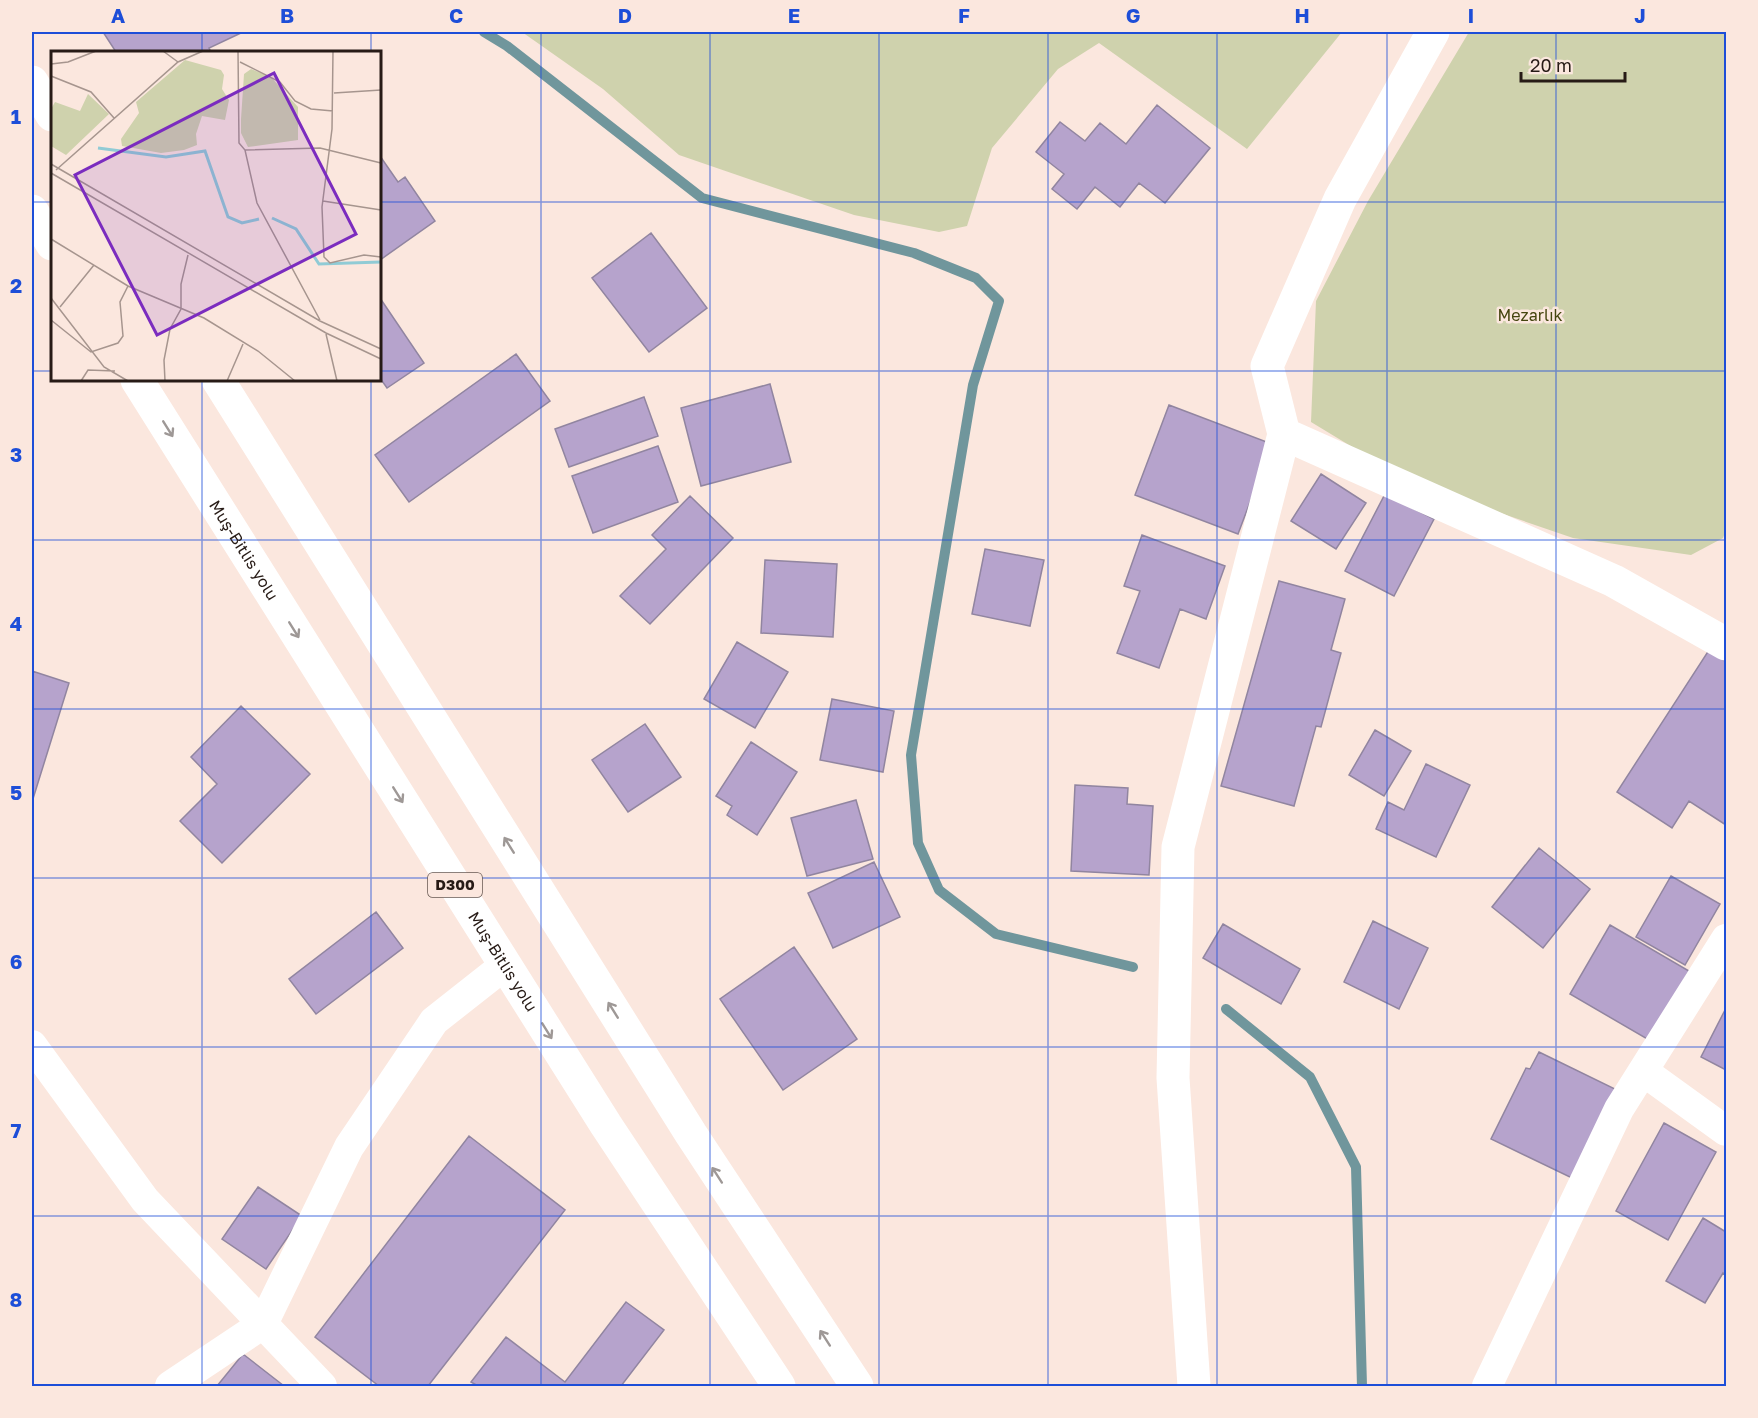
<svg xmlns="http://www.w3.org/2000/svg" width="1758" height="1418" font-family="'Golos Text',sans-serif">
	<rect width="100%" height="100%" fill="#fbe7de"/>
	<path fill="#cfd2ad" d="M522,32h820l-95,117 -148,-106 -41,26 -66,79 -25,78 -28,6 -85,-17 -175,-60 -76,-66z
		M1469,32h257v498l-3,8 -32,17 -118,-17 -163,-56 -99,-60 5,-121 52,-100z"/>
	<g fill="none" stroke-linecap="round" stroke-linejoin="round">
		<path stroke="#70969c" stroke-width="10" d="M484,32l23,14 195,152 212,55 62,25 23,23 -26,84 -62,370 7,88 21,47 57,44 137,33
			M1226,1009l84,68 46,90 6,219"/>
	</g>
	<path fill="#b6a3cc" stroke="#9185a0" stroke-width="1.5" d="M103,32h140l-34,16 2,4h-95z
		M1157,105l53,43 -45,55 -26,-20 -19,24 -25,-20 -18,22 -25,-20 12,-15 -28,-22 24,-30 25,19 15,-18 26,21z
		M380,156l18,26 7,-5 30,44 -55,39z
		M651,233l56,75 -58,44 -57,-74z
		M380,298l44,65 -37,25 -7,-10z
		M516,354l34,47 -141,101 -34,-47z
		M770,384l21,78 -90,24 -20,-78z
		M644,397l14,39 -89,31 -14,-38z
		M1169,405l103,39 -34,90 -103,-39z
		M658,446l20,56 -85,31 -21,-57z
		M1321,474l45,29 -30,46 -45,-28z
		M1385,494l49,25 -40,77 -49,-25z
		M690,496l43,42 -83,86 -30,-28 46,-47 -14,-14z
		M1142,535l83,31 -19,53 -26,-10 -21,59 -42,-15 23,-62 -16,-5z
		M985,549l59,11 -14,66 -58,-12z
		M765,560l72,4 -4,73 -72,-4z
		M1279,581l66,18 -14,51 10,3 -20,74 -5,-1 -22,80 -73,-20z
		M737,642l51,30 -33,56 -51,-29z
		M1709,650l17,12v163l-37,-24 -17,27 -55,-36z
		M32,671l37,12 -37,119z
		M832,699l62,12 -11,61 -63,-12z
		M241,706l69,68 -88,89 -42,-42 37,-37 -26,-27z
		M645,724l36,53 -53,35 -36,-52z
		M1375,730l36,21 -27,45 -35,-21z
		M751,742l46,30 -40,63 -30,-20 5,-9 -16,-10z
		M1426,764l44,21 -34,72 -60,-28 12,-27 16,8z
		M1075,785l53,3 -1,16 26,2 -4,69 -78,-4z
		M856,800l17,59 -66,17 -16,-58z
		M1539,848l51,41 -47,59 -51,-41z
		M874,862l26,55 -67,31 -25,-55z
		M1671,876l49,28 -35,61 -49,-28z
		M376,912l27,36 -87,66 -27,-35z
		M1373,921l55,27 -29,61 -55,-27z
		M1223,924l77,45 -19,35 -78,-46z
		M1610,925l79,46 -40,69 -79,-46z
		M794,947l63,92 -74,51 -63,-91z
		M1726,1008v62l-25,-13z
		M1539,1052l76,37 -43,89 -81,-39 35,-71 4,1z
		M1664,1123l52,29 -48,88 -52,-29z
		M469,1136l96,74 -137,176h-49l-64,-49z
		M258,1187l44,29 -36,53 -44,-30z
		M1703,1218l23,14v44l-3,-3 -18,30 -39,-22z
		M626,1302l38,28 -43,56h-143l-7,-4 35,-45 59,45z
		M243,1354l41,32h-67z"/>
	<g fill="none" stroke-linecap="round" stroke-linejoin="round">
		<path stroke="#fff" stroke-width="30" d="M32,1045l113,155 177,186
			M1643,1071l83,60
			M170,1386l93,-62 86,-177 85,-126 71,-56
			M1487,1386l132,-277 107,-170"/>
		<path stroke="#fff" stroke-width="33" d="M1284,434l330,147 112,63
			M1194,1386l-21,-308 5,-231 106,-413 -17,-68 73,-167 93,-167"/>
		<g stroke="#fff" stroke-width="33">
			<path d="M32,82l20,33"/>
			<path d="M32,211l20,33"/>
			<path id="s1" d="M137,380l469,745 173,261"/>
			<path d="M218,380l473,754 166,252"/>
		</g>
	</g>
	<defs><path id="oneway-shaft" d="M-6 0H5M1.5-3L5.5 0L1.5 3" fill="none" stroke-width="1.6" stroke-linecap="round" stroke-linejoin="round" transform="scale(1.5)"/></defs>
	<g stroke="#9e9896">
		<use href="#oneway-shaft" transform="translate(168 429) rotate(58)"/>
		<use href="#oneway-shaft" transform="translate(294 630) rotate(58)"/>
		<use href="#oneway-shaft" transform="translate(398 795) rotate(58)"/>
		<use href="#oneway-shaft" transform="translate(509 845) rotate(-122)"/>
		<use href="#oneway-shaft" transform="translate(613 1010) rotate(-122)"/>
		<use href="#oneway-shaft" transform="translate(547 1031) rotate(58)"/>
		<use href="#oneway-shaft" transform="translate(717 1175) rotate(-123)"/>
		<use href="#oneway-shaft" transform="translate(825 1338) rotate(-123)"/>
	</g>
	<path fill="none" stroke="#1d4ed8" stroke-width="1.5" stroke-opacity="0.55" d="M202,32v20M371,32v20M541,32v1354M710,32v1354M879,32v1354M1048,32v1354M1217,32v1354M1387,32v1354M1556,32v1354M32,202h20M380,202h1346M32,371h20M380,371h1346M202,380v1006M371,380v1006M32,540h1694M32,709h1694M32,878h1694M32,1047h1694M32,1216h1694"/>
	<g text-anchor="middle" stroke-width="5" stroke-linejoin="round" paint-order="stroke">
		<rect fill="#fbe7de" stroke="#675852" stroke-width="1.5" x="428" y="873" width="54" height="24" rx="4.5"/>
		<g font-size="15" font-weight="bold" fill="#271b16">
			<text x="455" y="890">D300</text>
		</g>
		<g font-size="16" fill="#45450f" stroke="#fbe7de">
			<text x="1530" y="321">Mezarlık</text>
		</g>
		<g font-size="16" fill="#271b16" stroke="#fbe7de">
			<text dy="6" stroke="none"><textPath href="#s1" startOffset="201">Muş-Bitlis yolu</textPath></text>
			<text dy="6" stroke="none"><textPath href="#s1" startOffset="687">Muş-Bitlis yolu</textPath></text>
		</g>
	</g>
	<g transform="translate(51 51)">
		<rect width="330" height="330" fill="#fbe7de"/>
		<path d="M134,9l36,10 3,5 -2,14 7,11 -4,20 -23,-4 -6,18 1,11 -13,5 -23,3 -39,-7 -1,-7 18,-26 -3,-11zM200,18l20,8 27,30v33l-50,7 -7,-14v-14l3,-45zM37,43l21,20 -43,41 -15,-9v-37l4,-7 25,9z" fill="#cfd2ad"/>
		<path fill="none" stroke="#90cbd5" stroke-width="3" d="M47,97l68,9 39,-6 23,66 14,6 17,-4M221,167l24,11 23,35 62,-2"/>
		<path fill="none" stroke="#a6958e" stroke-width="1.5" d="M112,0l15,11M187,0l1,92 6,7 12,53 63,117M282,0l-1,78 -10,78 2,50 6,6 34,-8 17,2M189,11l40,20 15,19 16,8 22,2M0,13l17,-2 28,-11M0,25l40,16 23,26M283,42l47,-3M194,99l75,-2 61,15M0,113l269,157 61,28M5,119l122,-108 25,-11M0,122l275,160 55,26M272,150l58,9M0,188l77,47 76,32 54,33 37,30M0,247l53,69 24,14M9,256l34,-42M0,269l40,32 27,-9 5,-7 -3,-34 8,-16M275,283l11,47M30,330l7,-11 27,1M114,330l-1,-21 6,-31 11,-20v-25l7,-29M176,330l16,-37"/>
		<path fill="#7b2cbf" fill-opacity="0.15" stroke="#7b2cbf" stroke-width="3" d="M223,22l82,161 -199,101 -82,-160z"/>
		<rect width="330" height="330" fill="none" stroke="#271b16" stroke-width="3"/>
	</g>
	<rect width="1758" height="1418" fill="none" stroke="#fbe7de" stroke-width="66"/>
	<path d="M1521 72v9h104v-9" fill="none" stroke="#271b16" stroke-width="3"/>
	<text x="1530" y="72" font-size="18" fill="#271b16" stroke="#fbe7de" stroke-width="4.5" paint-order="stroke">20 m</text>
	<rect x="33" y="33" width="1692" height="1352" fill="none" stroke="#1d4ed8" stroke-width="2"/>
	<g font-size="20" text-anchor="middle" font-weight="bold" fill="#1d4ed8">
		<text x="118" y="23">A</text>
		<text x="287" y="23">B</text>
		<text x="456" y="23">C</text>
		<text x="625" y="23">D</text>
		<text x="794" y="23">E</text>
		<text x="964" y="23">F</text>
		<text x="1133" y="23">G</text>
		<text x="1302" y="23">H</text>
		<text x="1471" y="23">I</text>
		<text x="1640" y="23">J</text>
		<text x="16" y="124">1</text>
		<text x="16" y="293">2</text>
		<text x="16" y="462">3</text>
		<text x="16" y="631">4</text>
		<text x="16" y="800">5</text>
		<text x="16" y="969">6</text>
		<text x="16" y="1138">7</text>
		<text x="16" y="1307">8</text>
	</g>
</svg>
